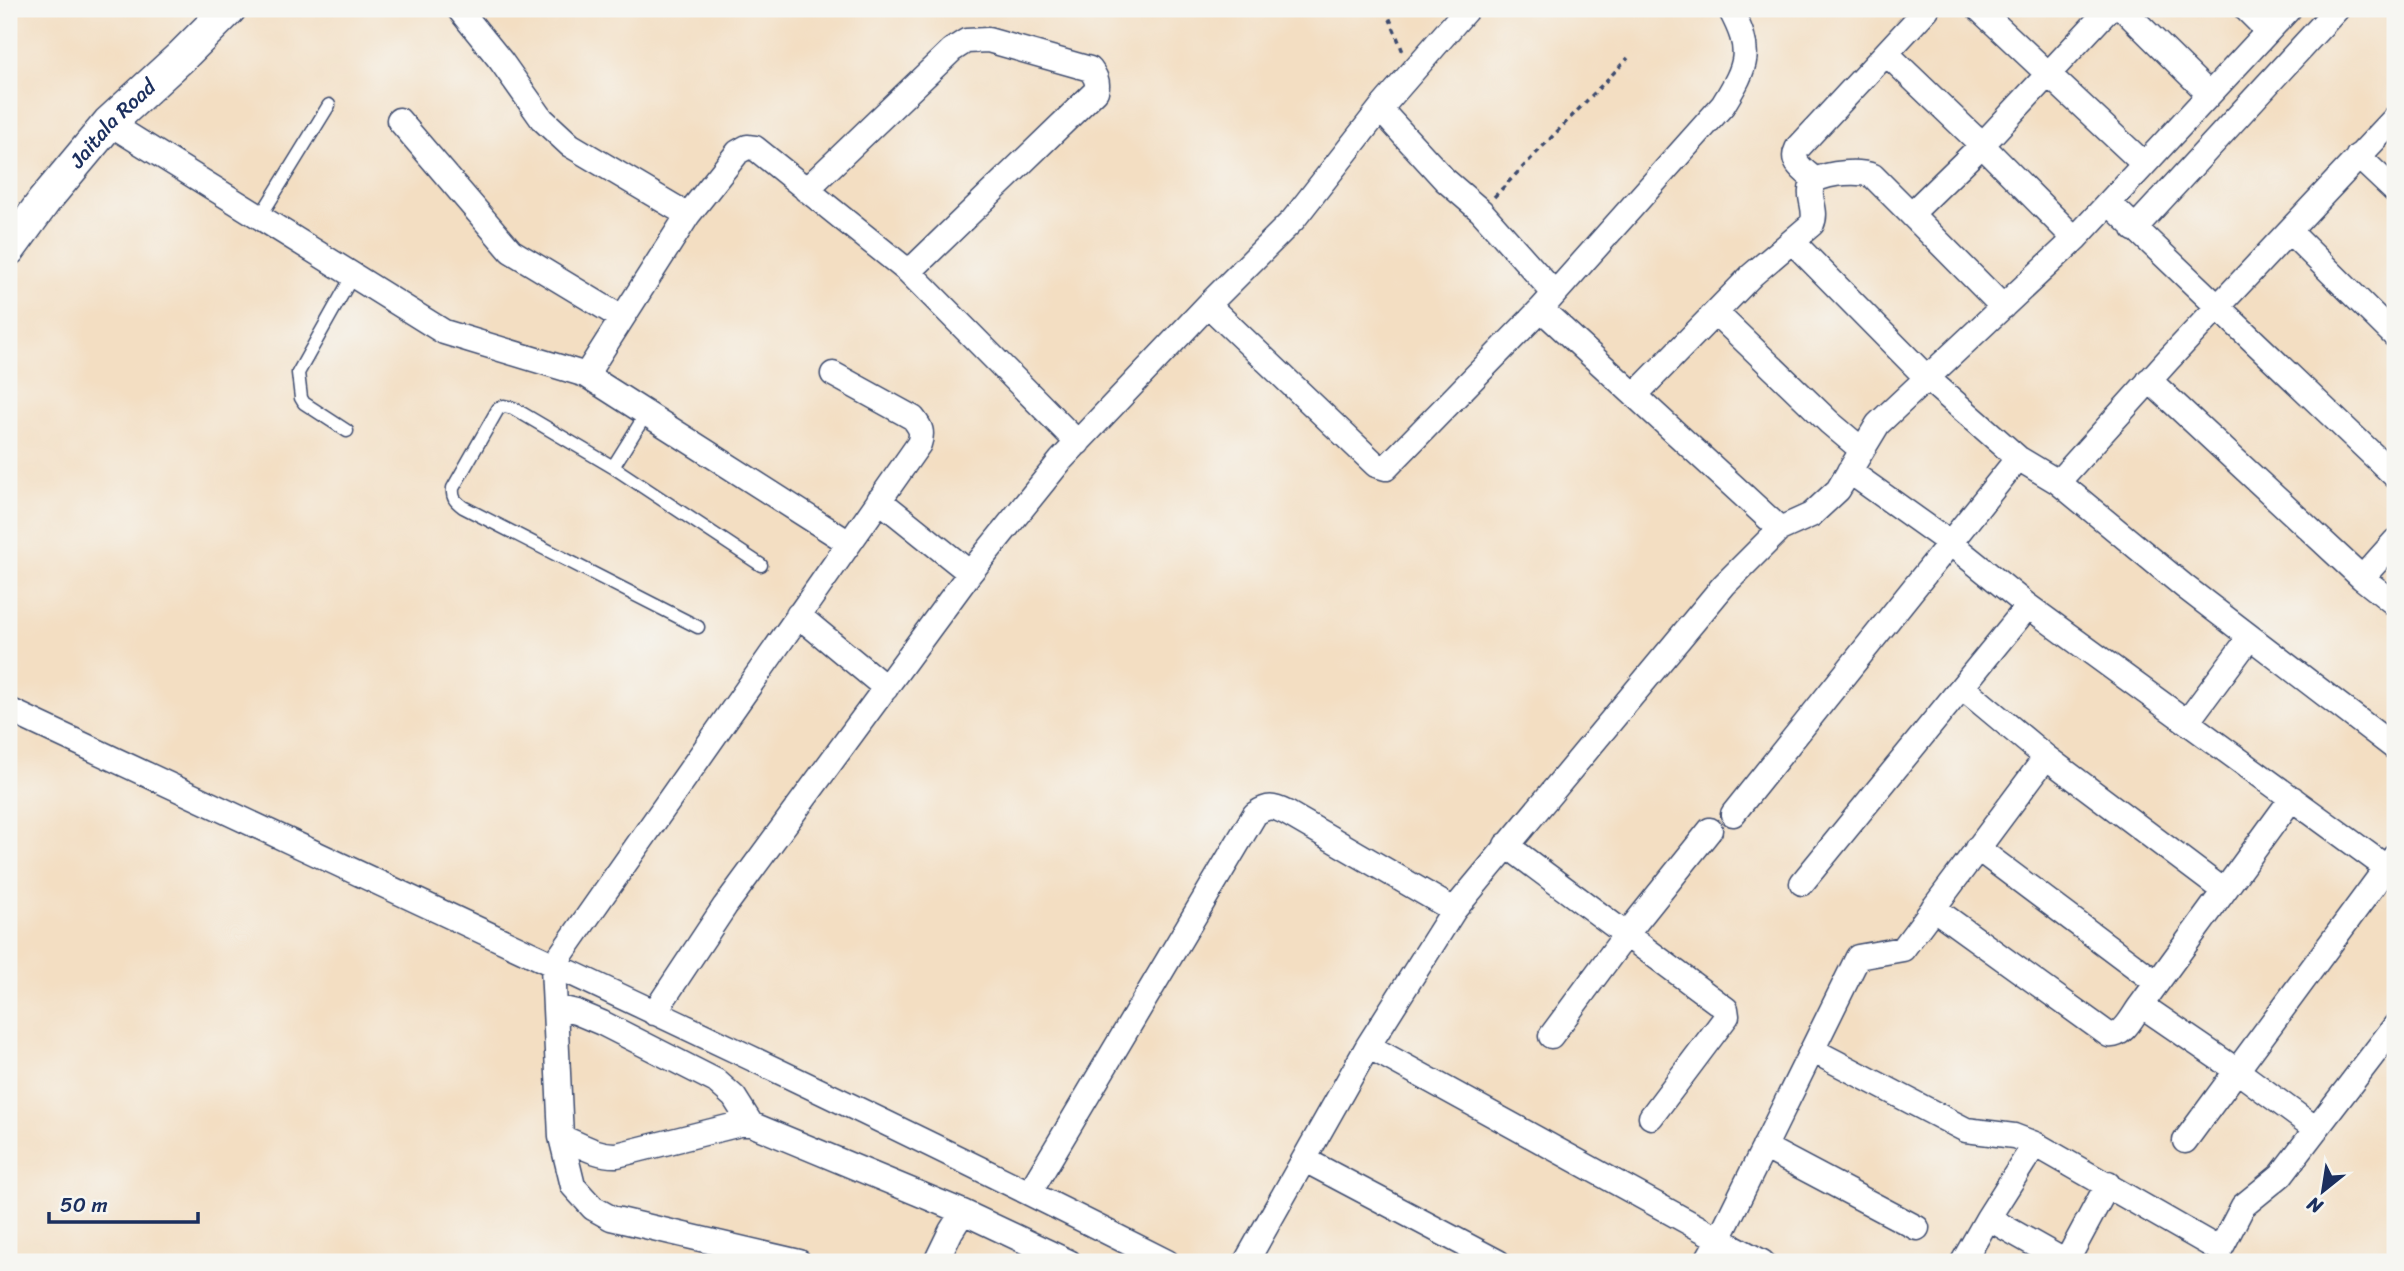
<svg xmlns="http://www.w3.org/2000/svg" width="2404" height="1271" font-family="Sriracha,sans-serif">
	<rect width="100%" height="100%" fill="#f6f6f2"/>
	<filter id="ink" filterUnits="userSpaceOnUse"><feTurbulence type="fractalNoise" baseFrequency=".0143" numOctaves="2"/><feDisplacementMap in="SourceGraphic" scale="14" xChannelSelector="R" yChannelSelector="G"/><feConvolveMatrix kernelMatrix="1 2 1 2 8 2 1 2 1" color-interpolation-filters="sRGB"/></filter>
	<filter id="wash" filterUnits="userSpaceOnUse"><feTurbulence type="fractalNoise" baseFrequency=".00686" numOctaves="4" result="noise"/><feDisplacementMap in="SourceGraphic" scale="28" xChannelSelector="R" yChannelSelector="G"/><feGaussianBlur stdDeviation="1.57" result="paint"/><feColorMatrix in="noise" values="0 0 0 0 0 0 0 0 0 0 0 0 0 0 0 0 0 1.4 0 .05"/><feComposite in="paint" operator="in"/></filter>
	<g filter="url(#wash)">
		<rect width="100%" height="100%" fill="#f3dec2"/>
	</g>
	<g filter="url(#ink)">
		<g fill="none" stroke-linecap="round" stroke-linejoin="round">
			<defs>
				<path id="lane" d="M260,217l69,-112
					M646,414l-33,53 148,98
					M347,431l-43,-28 -3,-5 -3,-25 55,-98
					M613,467l-100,-59 -9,-2 -6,3 -45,79c-1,10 2,13 10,19l235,120"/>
				<path id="street" d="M459,9l42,52 41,58 28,26 118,70
					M1979,9l165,155
					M2123,9l86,85
					M2246,9l22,22
					M1887,54l95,91 93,94
					M1380,109l65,71 36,31 73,82
					M399,120l112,131 111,67
					M109,123l335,209 142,43
					M2358,156l37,35
					M1815,180c-10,-9 -25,-17 -18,-31l130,-140
					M806,190l146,-140 14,-9 22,-1 102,29c5,7 9,13 6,22l-187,181
					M2109,203l286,273
					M2134,229l203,-220
					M2290,232l105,104
					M1792,241l135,137 91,80
					M1208,305l85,-85 87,-111 87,-100
					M2003,307l-92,-93 71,-69 127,-136
					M1541,309l182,-204c25,-41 30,-53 7,-96
					M1716,313l114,110 32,27
					M2149,380l213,198 33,-37
					M1635,395l117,-120 60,-51c7,-15 -8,-29 3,-44 15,-7 43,-10 58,-4l38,38
					M2058,482l127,105 210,161
					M879,500l91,73
					M1780,529l31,-14 27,-25 40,-66 197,-185 214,-230
					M849,543l-263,-168 102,-160 50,-63 9,-5 8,1 154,124 169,171
					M2362,578l33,26
					M2028,606l359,262
					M798,615l88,73
					M1962,687l84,70 178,134
					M9,710c387,182 777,359 1158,552
					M2187,722l63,-85
					M2292,798l-151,207 95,65 80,59
					M1733,814l285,-356 40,24 110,-122 227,-242
					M1506,845l220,164 1,7 -76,101
					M1977,848l180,135
					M1802,883l226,-277 -78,-63 -101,-72
					M1933,908l176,127c15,2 24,-20 32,-30
					M555,1007l21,5 26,11 114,58 18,16 17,27
					M654,1013l71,-107 245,-333 91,-113 147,-155 168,160 10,3 155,-159 239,220 -56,56 -270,325 -86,136 -122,216
					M1551,1036l74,-100 85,-106
					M1368,1046l351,193 -13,23
					M1812,1050l154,80 48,6 21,8
					M561,1137c18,7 36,19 56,18l123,-31h11l212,88 106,50
					M2185,1141l210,-285
					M1764,1147l153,81
					M1305,1160l193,102
					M1030,1192l225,-378c13,-9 18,-8 32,-1l167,97
					M1988,1218l78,44
					M799,1262l-188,-44 -18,-10 -20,-22 -12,-49 -8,-171 366,-522c4,-12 2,-16 -6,-26l-80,-44
					M936,1262l15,-31 12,-19
					M1762,1262l-43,-23 139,-282 45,-8 143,-192
					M1963,1262l25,-44 47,-74 185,106 23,-44 38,-31 114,-149
					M2066,1262l42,-78"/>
				<g id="secondary">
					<path id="s1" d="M9,249l35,-48 65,-78 73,-67 47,-47"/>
				</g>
			</defs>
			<use href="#lane" stroke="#3b496d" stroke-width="15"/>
			<use href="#street" stroke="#3b496d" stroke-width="27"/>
			<use href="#secondary" stroke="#3b496d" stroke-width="36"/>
			<path stroke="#3b496d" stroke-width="3.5" stroke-dasharray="5 5" stroke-linecap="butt" d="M1386,9l17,43
				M1494,197l134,-139"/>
			<use href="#lane" stroke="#fff" stroke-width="12"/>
			<use href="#street" stroke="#fff" stroke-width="24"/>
			<use href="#secondary" stroke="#fff" stroke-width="33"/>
		</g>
	</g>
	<g text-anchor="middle" stroke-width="6" stroke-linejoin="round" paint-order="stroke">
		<g font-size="21" fill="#1b2f5e" stroke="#f6f6f2">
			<text dy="7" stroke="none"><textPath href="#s1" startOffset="163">Jaitala Road</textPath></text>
		</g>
	</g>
	<rect width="2404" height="1271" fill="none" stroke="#f6f6f2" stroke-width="35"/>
	<g transform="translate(2323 1191) rotate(210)" stroke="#f6f6f2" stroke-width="5" paint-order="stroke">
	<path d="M0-5L12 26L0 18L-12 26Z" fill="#1b2f5e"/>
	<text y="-10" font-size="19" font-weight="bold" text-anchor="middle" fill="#1b2f5e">N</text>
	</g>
	<path d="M49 1212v10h149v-10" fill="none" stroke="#1b2f5e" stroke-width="3.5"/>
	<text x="60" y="1212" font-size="21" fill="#1b2f5e" stroke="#f6f6f2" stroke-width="5" paint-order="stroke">50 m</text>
</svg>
